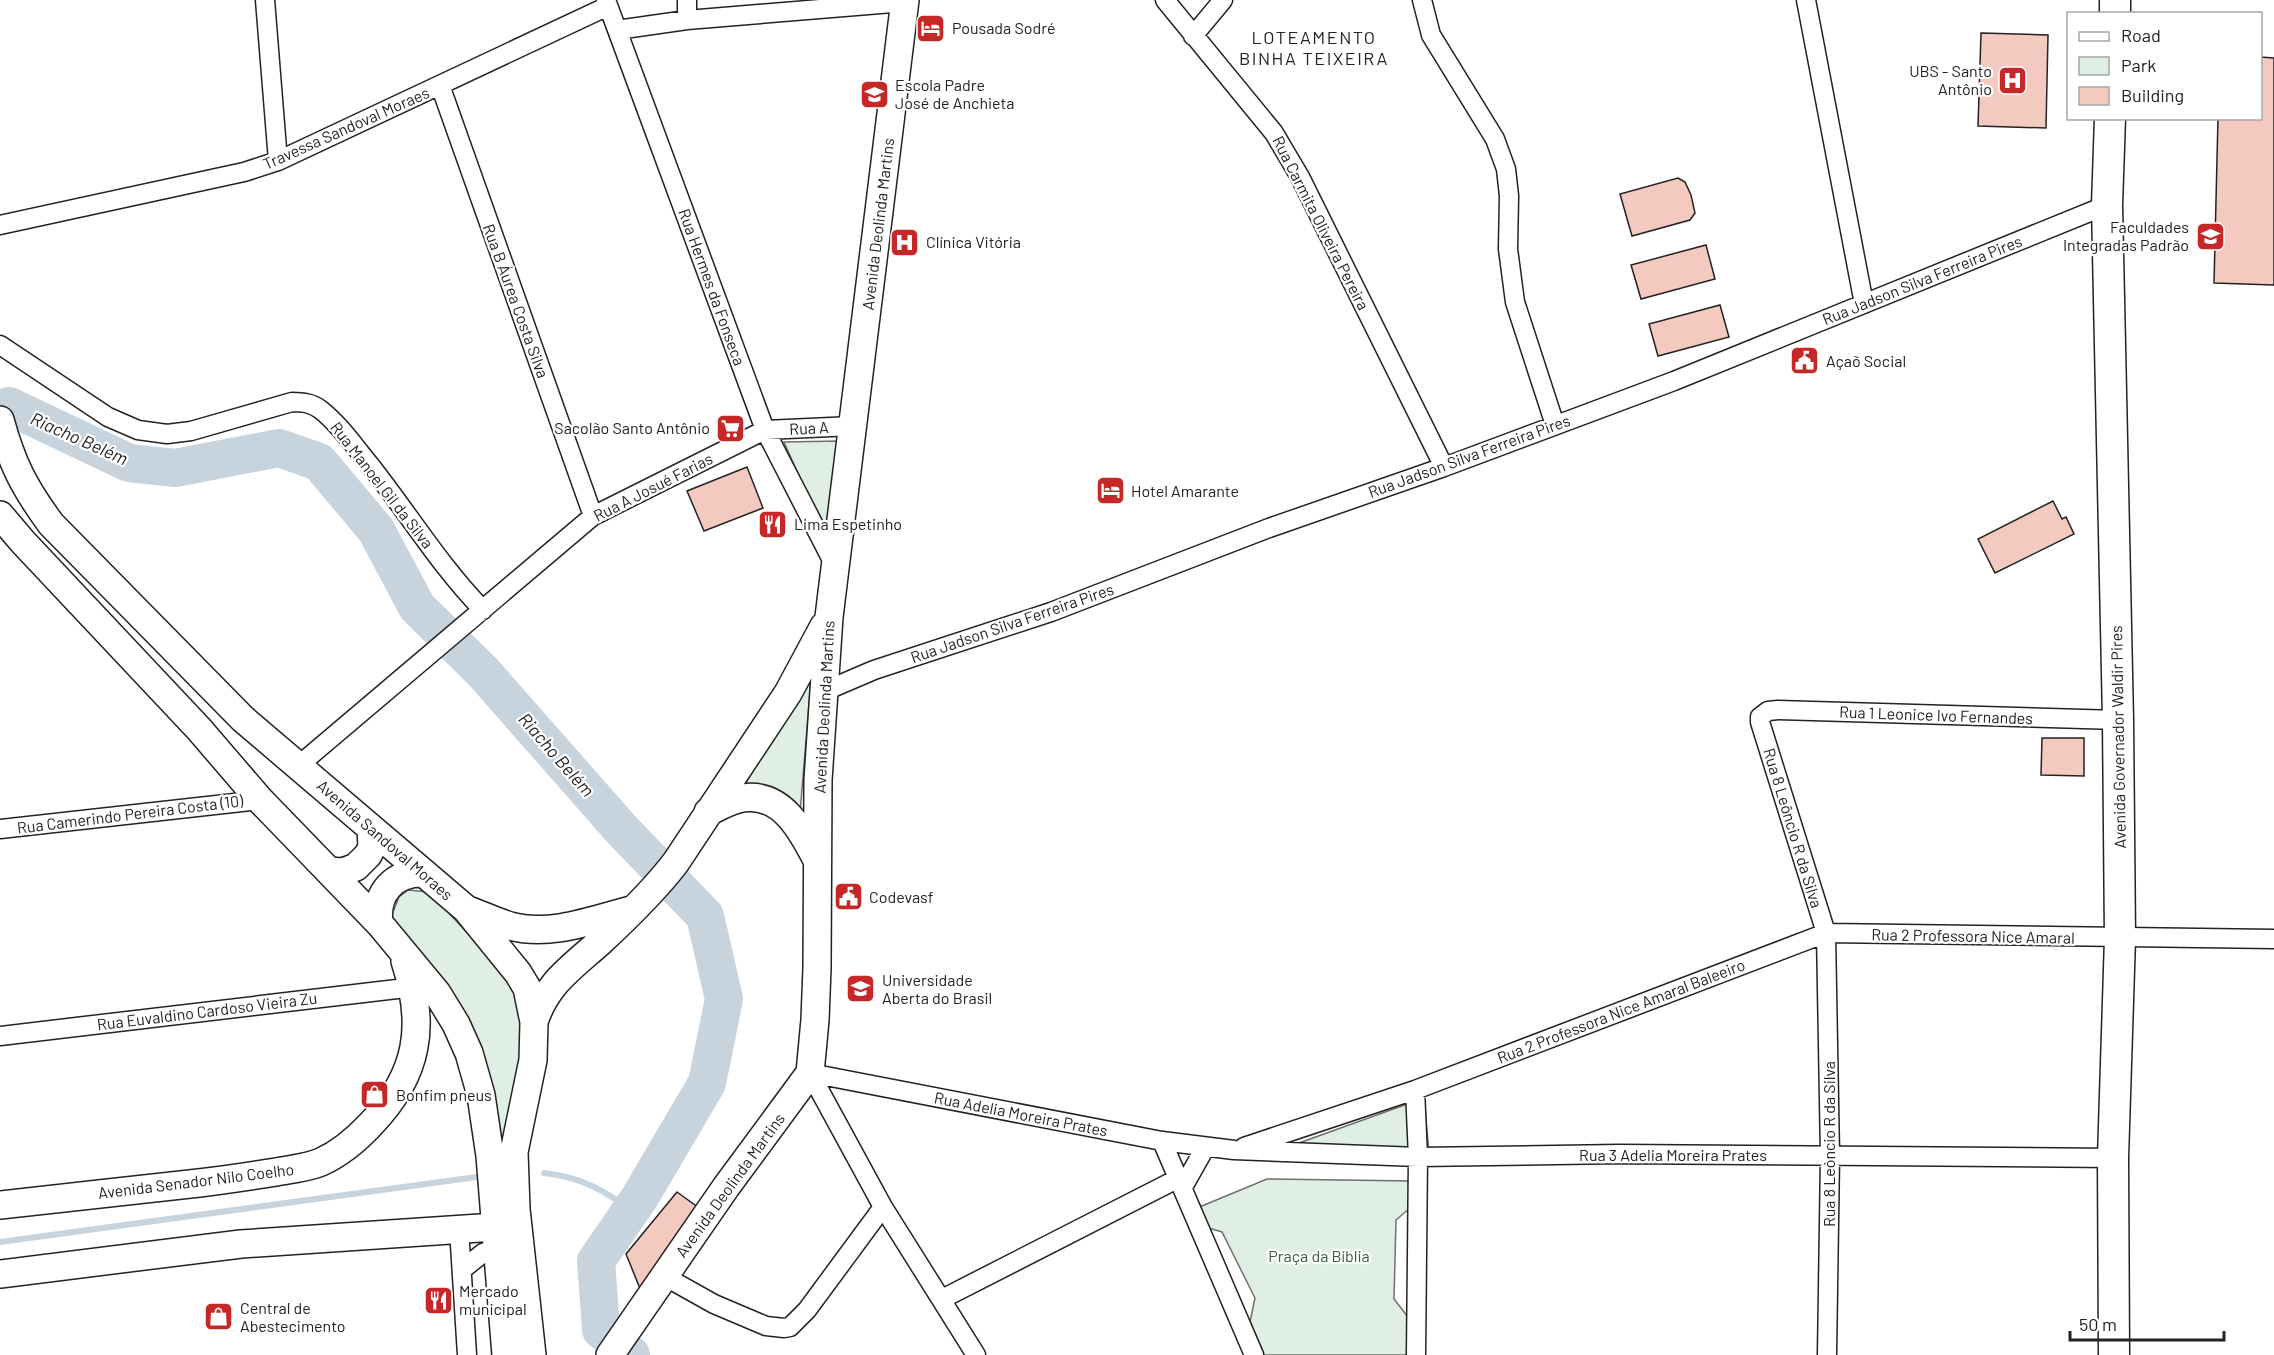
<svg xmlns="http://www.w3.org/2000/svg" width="2274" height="1355" font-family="Barlow,sans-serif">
	<rect width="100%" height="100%" fill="#fff"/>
	<path fill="#e0efe3" stroke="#6f6f6f" stroke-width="1.5" d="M840,441l-11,103 -45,-102z
		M812,668l-12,145 -58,-23z
		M408,890l21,2 61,65 20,26 17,39 -16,220 -25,-158 -95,-167 8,-20z
		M1424,1098l5,54 -169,5z
		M1267,1179l145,2 -2,27 -14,12 -2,79 14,18 -1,38h-143l-14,-33 5,-24 -33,-66 -17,-5 -8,-19z"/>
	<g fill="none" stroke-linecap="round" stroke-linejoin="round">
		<path stroke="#c7d3dd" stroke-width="6" d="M544,1173c35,4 60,16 87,38
			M0,1242l477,-65"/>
		<path stroke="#c7d3dd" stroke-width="38" d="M9,406l120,57 46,5 104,-20 40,14 57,68 41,77 66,65 139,158 83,86 19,83 -17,84 -67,114 -44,64 5,69 30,25"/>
	</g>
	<path fill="#f3c9c0" stroke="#222" stroke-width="1.5" d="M1981,33l67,2 -2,93 -68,-2z
		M2260,57l14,1v227l-60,-2 4,-165h42z
		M1678,178l7,4 6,13 4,18 -5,7 -58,16 -12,-42z
		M1706,245l9,34 -74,20 -10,-34z
		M1720,305l9,32 -71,19 -9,-32z
		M747,467l16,41 -59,23 -17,-40z
		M2053,501l9,18 4,-2 8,17 -79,39 -17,-34z
		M2042,738h42v38l-43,-1z
		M677,1192l26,19 -62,80 -15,-37z"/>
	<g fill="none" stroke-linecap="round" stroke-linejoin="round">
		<defs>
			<path id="minor" d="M265,0l13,161
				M606,0l159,430 70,136
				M1165,0l109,133 26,44 144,290
				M1422,0l9,35 64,104 11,30 3,27 -1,53 7,53 40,123
				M1806,0l58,304
				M687,20v-20
				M617,30l70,-10 218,-18
				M1193,36l30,-36
				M440,85l153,431
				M0,225l244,-53 34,-11 330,-155
				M0,345l108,72 30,13 29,4 24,-3 101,-29c11,0 20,1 29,8 19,15 34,37 49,55 38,48 70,101 113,145
				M825,691l49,-21 177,-58 218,-84 175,-61 230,-86 433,-176
				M298,766l295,-250 172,-86 88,-4
				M0,829l260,-29
				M0,1036l414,-49
				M810,1073l352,68 72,9 184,7 201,-3 494,4
				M810,1073l73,134 93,148
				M1415,1090l3,67 -2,198
				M1162,1141l92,214
				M1244,1147l171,-57 411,-157 448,6
				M1183,1187l22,-39
				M459,1229l8,126
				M463,1269l20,-16 14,-5
				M664,1276l50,28 52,22 18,2 6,-1 17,-17 76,-103
				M942,1299l237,-121
				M1827,1355l3,-199 -4,-223 -66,-211v-5l8,-6 10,-1 340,10"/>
			<path id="secondary" d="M0,420c12,44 24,67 51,104l192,195 223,190 52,64 9,15 7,34 -1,38 -19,92 2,57 16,146
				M0,515l23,27 176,187 61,71 119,123 58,70 19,31 13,29 12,42 9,61 16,199
				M708,812c11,-5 22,-12 35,-14 39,-6 59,33 74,62
				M329,871l14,1 13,-5 12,-12 4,-8 -1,-18
				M471,911c13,5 26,11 39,15 40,11 83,-6 121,-16
				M379,923c-4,-30 15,-51 45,-50
				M534,1022c12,-38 37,-54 66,-80 27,-25 54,-51 76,-80l112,-169 36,-67
				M0,1205c66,-7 133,-15 199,-22 26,-3 52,-7 77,-11 15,-3 31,-4 45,-10 20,-9 35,-22 50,-38 48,-50 55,-99 34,-163
				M0,1274l241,-30 254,-17
				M610,1355l116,-168 84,-114 5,-53 2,-52 1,-188 11,-163 76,-617"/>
			<path id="primary" d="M2115,14v-14
				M2110,118l-3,87 11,515 2,218 -7,220 1,197"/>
		</defs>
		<use href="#minor" stroke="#222" stroke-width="21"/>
		<use href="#secondary" stroke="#222" stroke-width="30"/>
		<use href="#primary" stroke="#222" stroke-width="33"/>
		<use href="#minor" stroke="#fff" stroke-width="18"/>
		<use href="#secondary" stroke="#fff" stroke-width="27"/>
		<use href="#primary" stroke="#fff" stroke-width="30"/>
	</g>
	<defs>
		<symbol id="hotel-square" viewBox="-11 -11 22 22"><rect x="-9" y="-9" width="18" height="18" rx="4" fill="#c62828" stroke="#fff"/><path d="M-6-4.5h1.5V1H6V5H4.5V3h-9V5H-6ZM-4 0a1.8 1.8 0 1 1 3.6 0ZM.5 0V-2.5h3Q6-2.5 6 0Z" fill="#fff"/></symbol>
		<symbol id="hospital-square" viewBox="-11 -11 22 22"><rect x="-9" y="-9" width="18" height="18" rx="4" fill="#c62828" stroke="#fff"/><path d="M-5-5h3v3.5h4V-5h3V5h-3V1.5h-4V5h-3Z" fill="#fff"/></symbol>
		<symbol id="school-square" viewBox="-11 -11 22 22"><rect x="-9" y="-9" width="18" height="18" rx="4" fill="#c62828" stroke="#fff"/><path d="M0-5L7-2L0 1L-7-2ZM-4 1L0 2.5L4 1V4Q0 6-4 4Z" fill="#fff"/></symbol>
		<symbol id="university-square" viewBox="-11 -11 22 22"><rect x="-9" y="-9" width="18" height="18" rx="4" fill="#c62828" stroke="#fff"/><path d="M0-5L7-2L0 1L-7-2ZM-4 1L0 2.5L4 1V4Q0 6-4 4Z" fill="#fff"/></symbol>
		<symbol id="civic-square" viewBox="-11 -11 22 22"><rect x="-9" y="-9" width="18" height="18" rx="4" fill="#c62828" stroke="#fff"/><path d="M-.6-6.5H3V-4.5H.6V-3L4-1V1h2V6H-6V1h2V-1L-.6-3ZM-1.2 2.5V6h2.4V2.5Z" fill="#fff"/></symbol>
		<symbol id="supermarket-square" viewBox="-11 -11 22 22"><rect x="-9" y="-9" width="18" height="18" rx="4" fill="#c62828" stroke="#fff"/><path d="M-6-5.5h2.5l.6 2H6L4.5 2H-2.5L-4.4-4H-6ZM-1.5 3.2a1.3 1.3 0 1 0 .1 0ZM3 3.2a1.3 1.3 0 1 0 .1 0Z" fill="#fff"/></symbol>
		<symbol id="restaurant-square" viewBox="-11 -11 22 22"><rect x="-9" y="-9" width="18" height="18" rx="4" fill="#c62828" stroke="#fff"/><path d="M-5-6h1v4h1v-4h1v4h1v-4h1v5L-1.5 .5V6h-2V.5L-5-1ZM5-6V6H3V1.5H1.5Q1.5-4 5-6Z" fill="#fff"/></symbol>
		<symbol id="shop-square" viewBox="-11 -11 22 22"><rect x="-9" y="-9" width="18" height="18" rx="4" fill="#c62828" stroke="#fff"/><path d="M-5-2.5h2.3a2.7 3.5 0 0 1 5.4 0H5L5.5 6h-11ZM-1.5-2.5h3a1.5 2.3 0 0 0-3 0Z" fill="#fff"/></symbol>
	</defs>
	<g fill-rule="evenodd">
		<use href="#hotel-square" x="914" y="12" width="33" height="33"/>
		<use href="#hospital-square" x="1996" y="64" width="33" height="33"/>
		<use href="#school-square" x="858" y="78" width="33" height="33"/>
		<use href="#university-square" x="2194" y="220" width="33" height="33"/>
		<use href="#hospital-square" x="888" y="226" width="33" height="33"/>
		<use href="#civic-square" x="1788" y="344" width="33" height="33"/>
		<use href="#supermarket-square" x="714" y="412" width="33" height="33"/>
		<use href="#hotel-square" x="1094" y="474" width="33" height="33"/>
		<use href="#restaurant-square" x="756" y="508" width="33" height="33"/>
		<use href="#civic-square" x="832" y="880" width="33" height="33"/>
		<use href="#university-square" x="844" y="972" width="33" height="33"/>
		<use href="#shop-square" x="358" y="1078" width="33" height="33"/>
		<use href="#restaurant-square" x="422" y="1284" width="33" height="33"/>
		<use href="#shop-square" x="202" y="1300" width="33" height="33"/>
	</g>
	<g text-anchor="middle" stroke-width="4.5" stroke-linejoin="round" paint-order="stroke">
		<g font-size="16" fill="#222" stroke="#fff" text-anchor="start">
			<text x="952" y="34">Pousada Sodré</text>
			<text x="1992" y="77" text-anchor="end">UBS - Santo<tspan x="1992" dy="18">Antônio</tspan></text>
			<text x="895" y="91">Escola Padre<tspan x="895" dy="18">José de Anchieta</tspan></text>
			<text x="2189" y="233" text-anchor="end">Faculdades<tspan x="2189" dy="18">Integradas Padrão</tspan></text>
			<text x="926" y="248">Clínica Vitória</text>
			<text x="1826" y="367">Açaõ Social</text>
			<text x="710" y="434" text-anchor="end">Sacolão Santo Antônio</text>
			<text x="1131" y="497">Hotel Amarante</text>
			<text x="794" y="530">Lima Espetinho</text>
			<text x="869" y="903">Codevasf</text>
			<text x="882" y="986">Universidade<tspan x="882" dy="18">Aberta do Brasil</tspan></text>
			<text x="396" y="1101">Bonfim pneus</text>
			<text x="459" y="1297">Mercado<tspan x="459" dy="18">municipal</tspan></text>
			<text x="240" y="1314">Central de<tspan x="240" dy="18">Abestecimento</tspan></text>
		</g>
		<g font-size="16" fill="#222" stroke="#fff">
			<text transform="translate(346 128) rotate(-24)" y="6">Travessa Sandoval Moraes</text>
			<text transform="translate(1321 223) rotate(63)" y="6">Rua Carmita Oliveira Pereira</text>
			<text transform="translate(878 224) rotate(-83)" y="6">Avenida Deolinda Martins</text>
			<text transform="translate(1922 280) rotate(-22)" y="6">Rua Jadson Silva Ferreira Pires</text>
			<text transform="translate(712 287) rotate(70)" y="6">Rua Hermes da Fonseca</text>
			<text transform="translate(516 301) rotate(70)" y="6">Rua B Áurea Costa Silva</text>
			<text transform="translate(809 428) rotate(-3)" y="6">Rua A</text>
			<text transform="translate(1469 456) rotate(-20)" y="6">Rua Jadson Silva Ferreira Pires</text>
			<text transform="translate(382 485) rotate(52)" y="6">Rua Manoel Gil da Silva</text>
			<text transform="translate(653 487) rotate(-27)" y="6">Rua A Josué Farias</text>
			<text transform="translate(1012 623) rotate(-19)" y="6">Rua Jadson Silva Ferreira Pires</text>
			<text transform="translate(824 707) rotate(-87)" y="6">Avenida Deolinda Martins</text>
			<text transform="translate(1936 715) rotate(2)" y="6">Rua 1 Leonice Ivo Fernandes</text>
			<text transform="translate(2118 737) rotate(-91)" y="6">Avenida Governador Waldir Pires</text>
			<text transform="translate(130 814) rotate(-7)" y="6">Rua Camerindo Pereira Costa (10)</text>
			<text transform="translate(1793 828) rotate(73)" y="6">Rua 8 Leôncio R da Silva</text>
			<text transform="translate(385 840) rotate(41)" y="6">Avenida Sandoval Moraes</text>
			<text transform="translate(1973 936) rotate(1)" y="6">Rua 2 Professora Nice Amaral</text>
			<text transform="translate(207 1011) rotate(-7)" y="6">Rua Euvaldino Cardoso Vieira Zu</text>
			<text transform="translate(1621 1011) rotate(-21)" y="6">Rua 2 Professora Nice Amaral Baleeiro</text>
			<text transform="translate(1021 1114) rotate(11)" y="6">Rua Adelia Moreira Prates</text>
			<text transform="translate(1829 1144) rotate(-90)" y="6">Rua 8 Leóncio R da Silva</text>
			<text x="1673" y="1161">Rua 3 Adelia Moreira Prates</text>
			<text transform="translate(196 1181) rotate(-7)" y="6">Avenida Senador Nilo Coelho</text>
			<text transform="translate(730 1185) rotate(-54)" y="6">Avenida Deolinda Martins</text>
		</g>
		<g font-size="16" fill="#2f5e38" stroke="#fff">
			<text x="1319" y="1262">Praça da Bíblia</text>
		</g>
		<g font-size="18" letter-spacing="1.5" fill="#222" stroke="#fff">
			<text x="1314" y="44">LOTEAMENTO<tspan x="1314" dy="21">BINHA TEIXEIRA</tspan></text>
		</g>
		<g font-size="18" font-style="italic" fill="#222" stroke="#fff">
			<text transform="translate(79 439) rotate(24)" y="6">Riacho Belém</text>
			<text transform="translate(556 755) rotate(49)" y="6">Riacho Belém</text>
		</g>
	</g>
	<rect x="2067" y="12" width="195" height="108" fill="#ffffff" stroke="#a7a7a7" stroke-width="1.5"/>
	<rect x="2079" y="32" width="30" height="9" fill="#ffffff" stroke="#a7a7a7" stroke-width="1.5"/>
	<text x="2121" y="42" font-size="18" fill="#222222">Road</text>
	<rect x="2079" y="57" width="30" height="18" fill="#e0efe3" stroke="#a7a7a7" stroke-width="1.5"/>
	<text x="2121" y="72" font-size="18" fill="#222222">Park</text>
	<rect x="2079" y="87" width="30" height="18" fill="#f3c9c0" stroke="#a7a7a7" stroke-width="1.5"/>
	<text x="2121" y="102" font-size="18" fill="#222222">Building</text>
	<path d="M2070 1331v9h154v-9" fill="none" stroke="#222222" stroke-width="3"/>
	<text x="2079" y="1331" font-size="18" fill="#222222" stroke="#ffffff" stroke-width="4.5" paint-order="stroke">50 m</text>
</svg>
